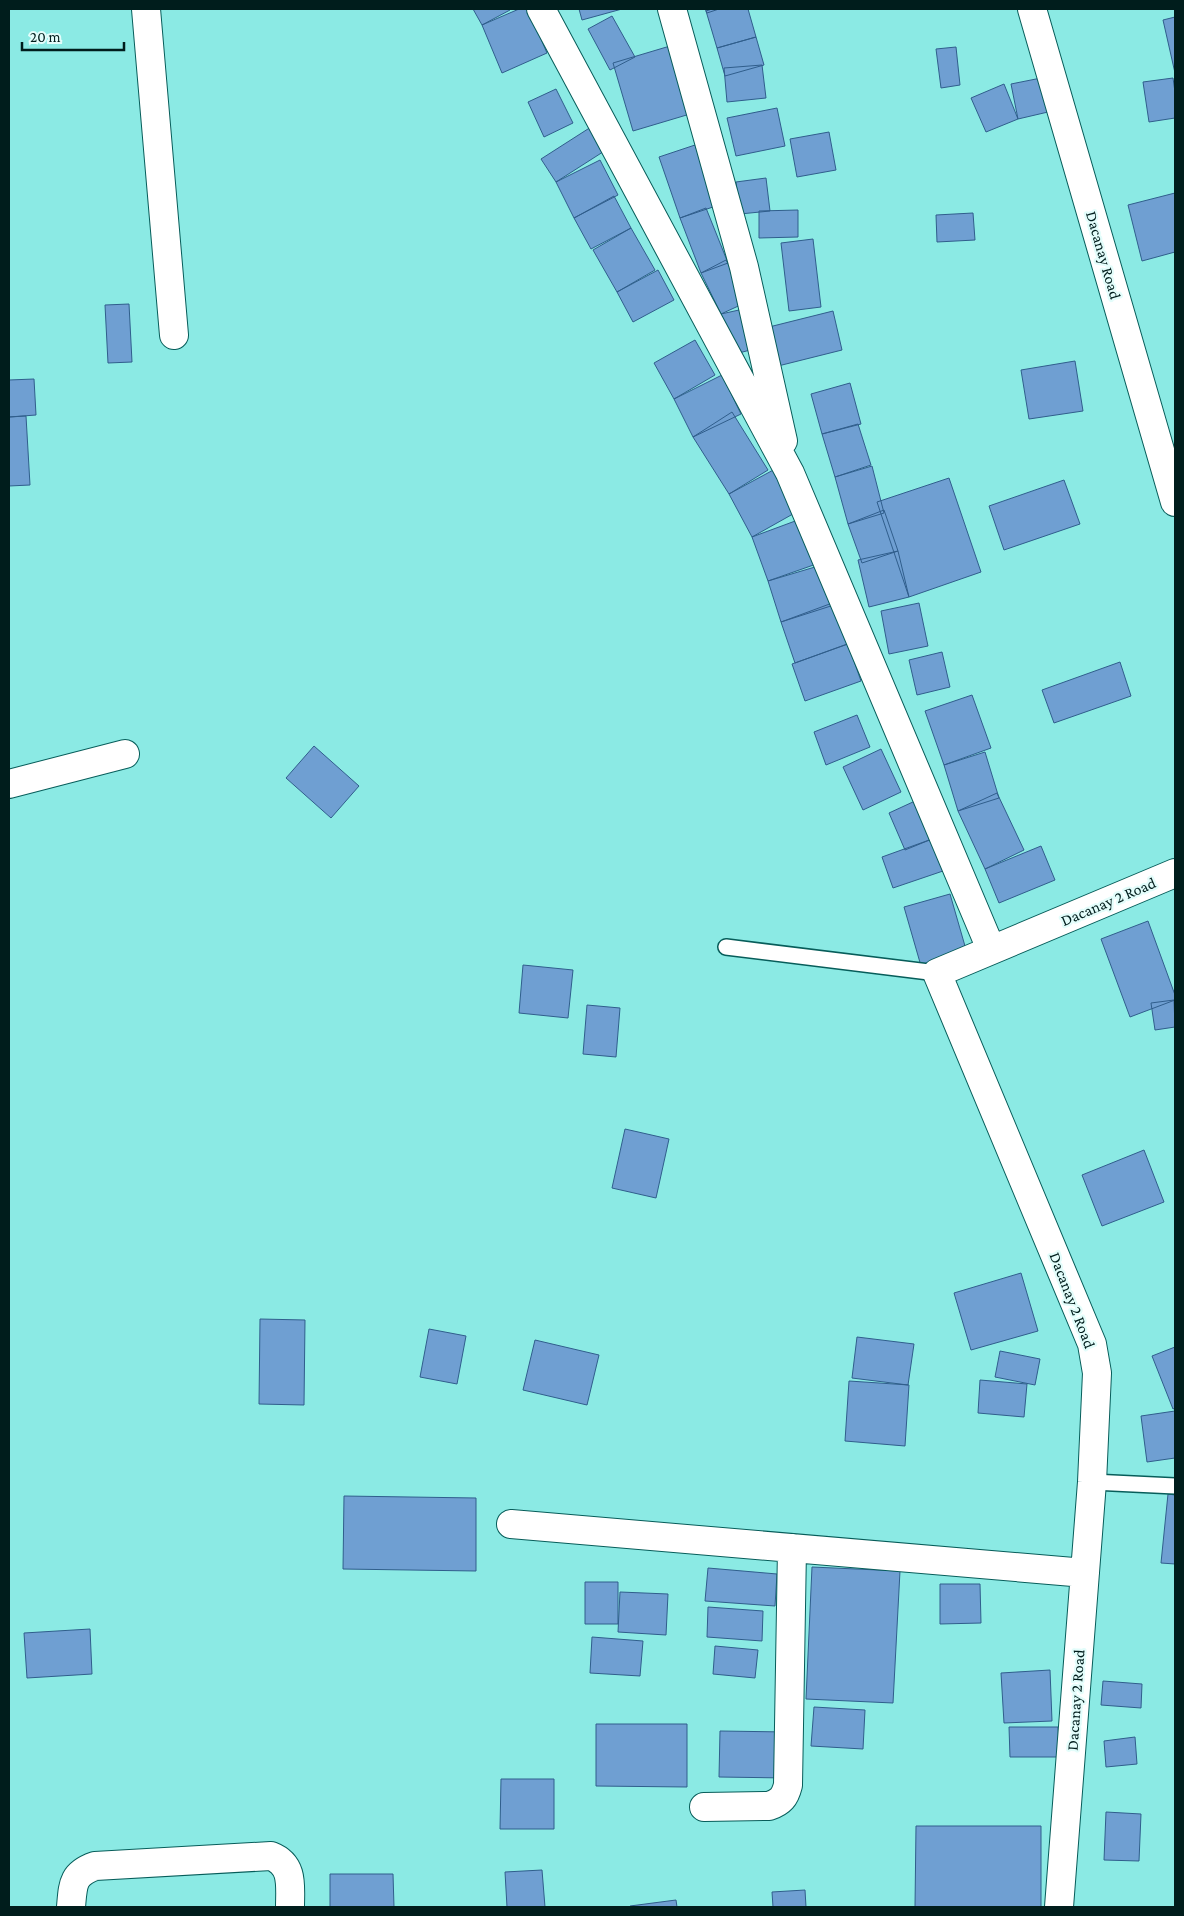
<svg xmlns="http://www.w3.org/2000/svg" width="1184" height="1916" font-family="'Crimson Pro',serif">
	<rect width="100%" height="100%" fill="#8beae4"/>
	<path fill="#6f9fd2" stroke="#305e8c" d="M473,9h37v1l-28,15z
		M519,9h9l19,44 -45,20 -20,-48z
		M579,9h43l-40,11z
		M705,9h14l-12,4z
		M712,9h36l8,28 -39,11 -11,-37z
		M612,16l23,41 -25,13 -22,-41z
		M1175,17v56l-12,-53z
		M756,37l8,28 -39,11 -8,-28z
		M670,46l20,68 -57,17 -20,-68z
		M956,47l4,38 -19,3 -5,-39z
		M762,65l4,33 -39,4 -3,-34z
		M1041,78l7,34 -30,7 -7,-35z
		M1173,78l2,14v26l-26,4 -6,-40z
		M1004,84l14,35 -32,13 -15,-34z
		M556,89l17,34 -29,14 -16,-35z
		M777,108l8,38 -49,10 -9,-38z
		M591,127l15,23 -50,32 -15,-23z
		M829,132l7,38 -39,7 -7,-38z
		M695,145l21,61 -36,12 -21,-61z
		M600,160l18,35 -44,23 -18,-36z
		M766,178l4,33 -30,3 -4,-32z
		M1175,193v59l-33,9 -14,-56z
		M614,196l17,32 -40,21 -17,-31z
		M706,208l22,55 -27,10 -21,-55z
		M798,210v27l-39,1v-27z
		M973,213l2,27 -38,2 -1,-27z
		M631,228l24,42 -38,22 -24,-42z
		M813,239l8,68 -32,4 -8,-68z
		M726,260l21,42 -26,12 -20,-41z
		M658,270l16,30 -41,22 -16,-30z
		M129,304l3,58 -24,1 -3,-58z
		M748,308l10,40 -27,7 -10,-41z
		M833,311l9,39 -64,16 -9,-39z
		M695,340l20,35 -41,24 -20,-36z
		M1075,361l8,50 -54,8 -8,-49z
		M722,375l19,39 -48,23 -19,-38z
		M34,379l2,36 -27,2v-37z
		M850,383l11,41 -39,10 -11,-40z
		M732,412l36,58 -39,24 -36,-57z
		M26,416l4,69 -21,1v-69z
		M858,424l13,41 -36,12 -13,-43z
		M872,466l12,47 -36,11 -13,-47z
		M777,468l23,42 -48,27 -23,-43z
		M949,478l32,94 -72,25 -32,-95z
		M1064,480l16,44 -76,26 -15,-44z
		M884,510l14,41 -36,12 -14,-39z
		M806,517l16,45 -54,19 -16,-44z
		M898,551l11,46 -40,10 -11,-47z
		M825,564l12,40 -56,18 -13,-41z
		M835,602l15,41 -55,20 -14,-41z
		M919,603l9,43 -39,8 -8,-43z
		M848,644l13,37 -56,20 -13,-37z
		M942,652l8,35 -33,8 -8,-35z
		M1120,662l11,34 -77,27 -12,-33z
		M972,695l19,53 -47,17 -19,-54z
		M857,715l13,32 -44,18 -12,-33z
		M314,746l45,40 -28,32 -45,-40z
		M881,749l20,43 -38,18 -20,-43z
		M985,752l14,46 -41,13 -14,-46z
		M997,793l27,57 -39,19 -27,-58z
		M915,801l17,38 -27,11 -16,-37z
		M932,839l11,32 -50,17 -11,-31z
		M1041,846l14,34 -56,23 -14,-34z
		M950,894l17,59 -46,13 -17,-59z
		M1148,921l27,74v5l-45,17 -29,-78z
		M523,965l50,5 -5,48 -49,-5z
		M1174,1000l1,27 -20,3 -4,-27z
		M587,1005l33,3 -4,49 -33,-3z
		M625,1129l44,10 -13,59 -44,-10z
		M1144,1150l20,52 -62,24 -20,-51z
		M1021,1273l17,58 -67,19 -17,-57z
		M260,1319l45,1 -1,85 -45,-1z
		M429,1329l37,7 -9,48 -37,-7z
		M857,1337l57,7 -6,41 -56,-7z
		M535,1340l64,15 -12,50 -64,-15z
		M1175,1347v61l-2,1 -21,-53z
		M1000,1351l40,8 -5,26 -40,-8z
		M980,1380l47,4 -3,33 -46,-4z
		M849,1381l60,4 -4,61 -60,-5z
		M1175,1411v47l-28,4 -6,-46z
		M1168,1494l7,1v69l-14,-1z
		M344,1496l132,2v73l-133,-2z
		M812,1567l88,4 -7,132 -87,-4z
		M708,1568l69,6 -2,32 -70,-5z
		M585,1582h33v42h-33z
		M940,1584h40l1,39 -41,1z
		M620,1592l48,2 -2,41 -48,-3z
		M708,1607l55,4 -1,30 -55,-4z
		M90,1629l2,45 -65,4 -3,-45z
		M592,1637l51,4 -3,35 -50,-3z
		M715,1646l43,4 -3,28 -42,-4z
		M1050,1670l2,51 -48,2 -3,-50z
		M1103,1681l39,3 -1,24 -40,-3z
		M814,1707l51,3 -2,39 -52,-3z
		M596,1724h91v63l-91,-1z
		M1009,1727h49l2,30h-50z
		M720,1731l66,1v46l-67,-1z
		M1135,1737l2,27 -31,3 -2,-26z
		M501,1779h53v50h-54z
		M1106,1812l35,2 -2,47 -35,-1z
		M916,1826h125v81h-126z
		M542,1870l3,37h-38l-2,-35z
		M330,1874h63l1,33h-64z
		M805,1890l1,17h-33l-1,-15z
		M676,1900l1,7h-47v-1z"/>
	<g fill="none" stroke-linecap="round" stroke-linejoin="round">
		<defs>
			<path id="service" d="M726,947l211,26
				M1092,1482l83,4"/>
			<path id="minor" d="M146,9l28,326
				M541,9l249,464 201,476
				M672,9l72,258 39,174
				M1032,9l143,493
				M9,784l116,-30
				M511,1524l574,49
				M704,1807l65,-1c12,-4 16,-9 19,-21l4,-237
				M71,1907c2,-22 1,-33 24,-41l176,-10c23,9 19,30 19,51
				M1059,1907l33,-425 5,-109 -5,-29 -155,-371 238,-100"/>
		</defs>
		<use href="#service" stroke="#075d5a" stroke-width="18"/>
		<use href="#minor" stroke="#075d5a" stroke-width="30"/>
		<use href="#service" stroke="#fff" stroke-width="15"/>
		<use href="#minor" stroke="#fff" stroke-width="28"/>
	</g>
	<g text-anchor="middle" stroke-width="4.5" stroke-linejoin="round" paint-order="stroke">
		<g font-size="16" fill="#001d1c" stroke="#e3fdfb">
			<text transform="translate(1104 255) rotate(74)" y="6">Dacanay Road</text>
			<text transform="translate(1108 901) rotate(-23)" y="6">Dacanay 2 Road</text>
			<text transform="translate(1073 1300) rotate(69)" y="6">Dacanay 2 Road</text>
			<text transform="translate(1075 1700) rotate(-86)" y="6">Dacanay 2 Road</text>
		</g>
	</g>
	<rect width="1184" height="1916" fill="none" stroke="#001d1c" stroke-width="20"/>
	<path d="M22 42v8h102v-8" fill="none" stroke="#001d1c" stroke-width="2.5"/>
	<text x="30" y="42" font-size="15" fill="#001d1c" stroke="#e3fdfb" stroke-width="4" paint-order="stroke">20 m</text>
</svg>
